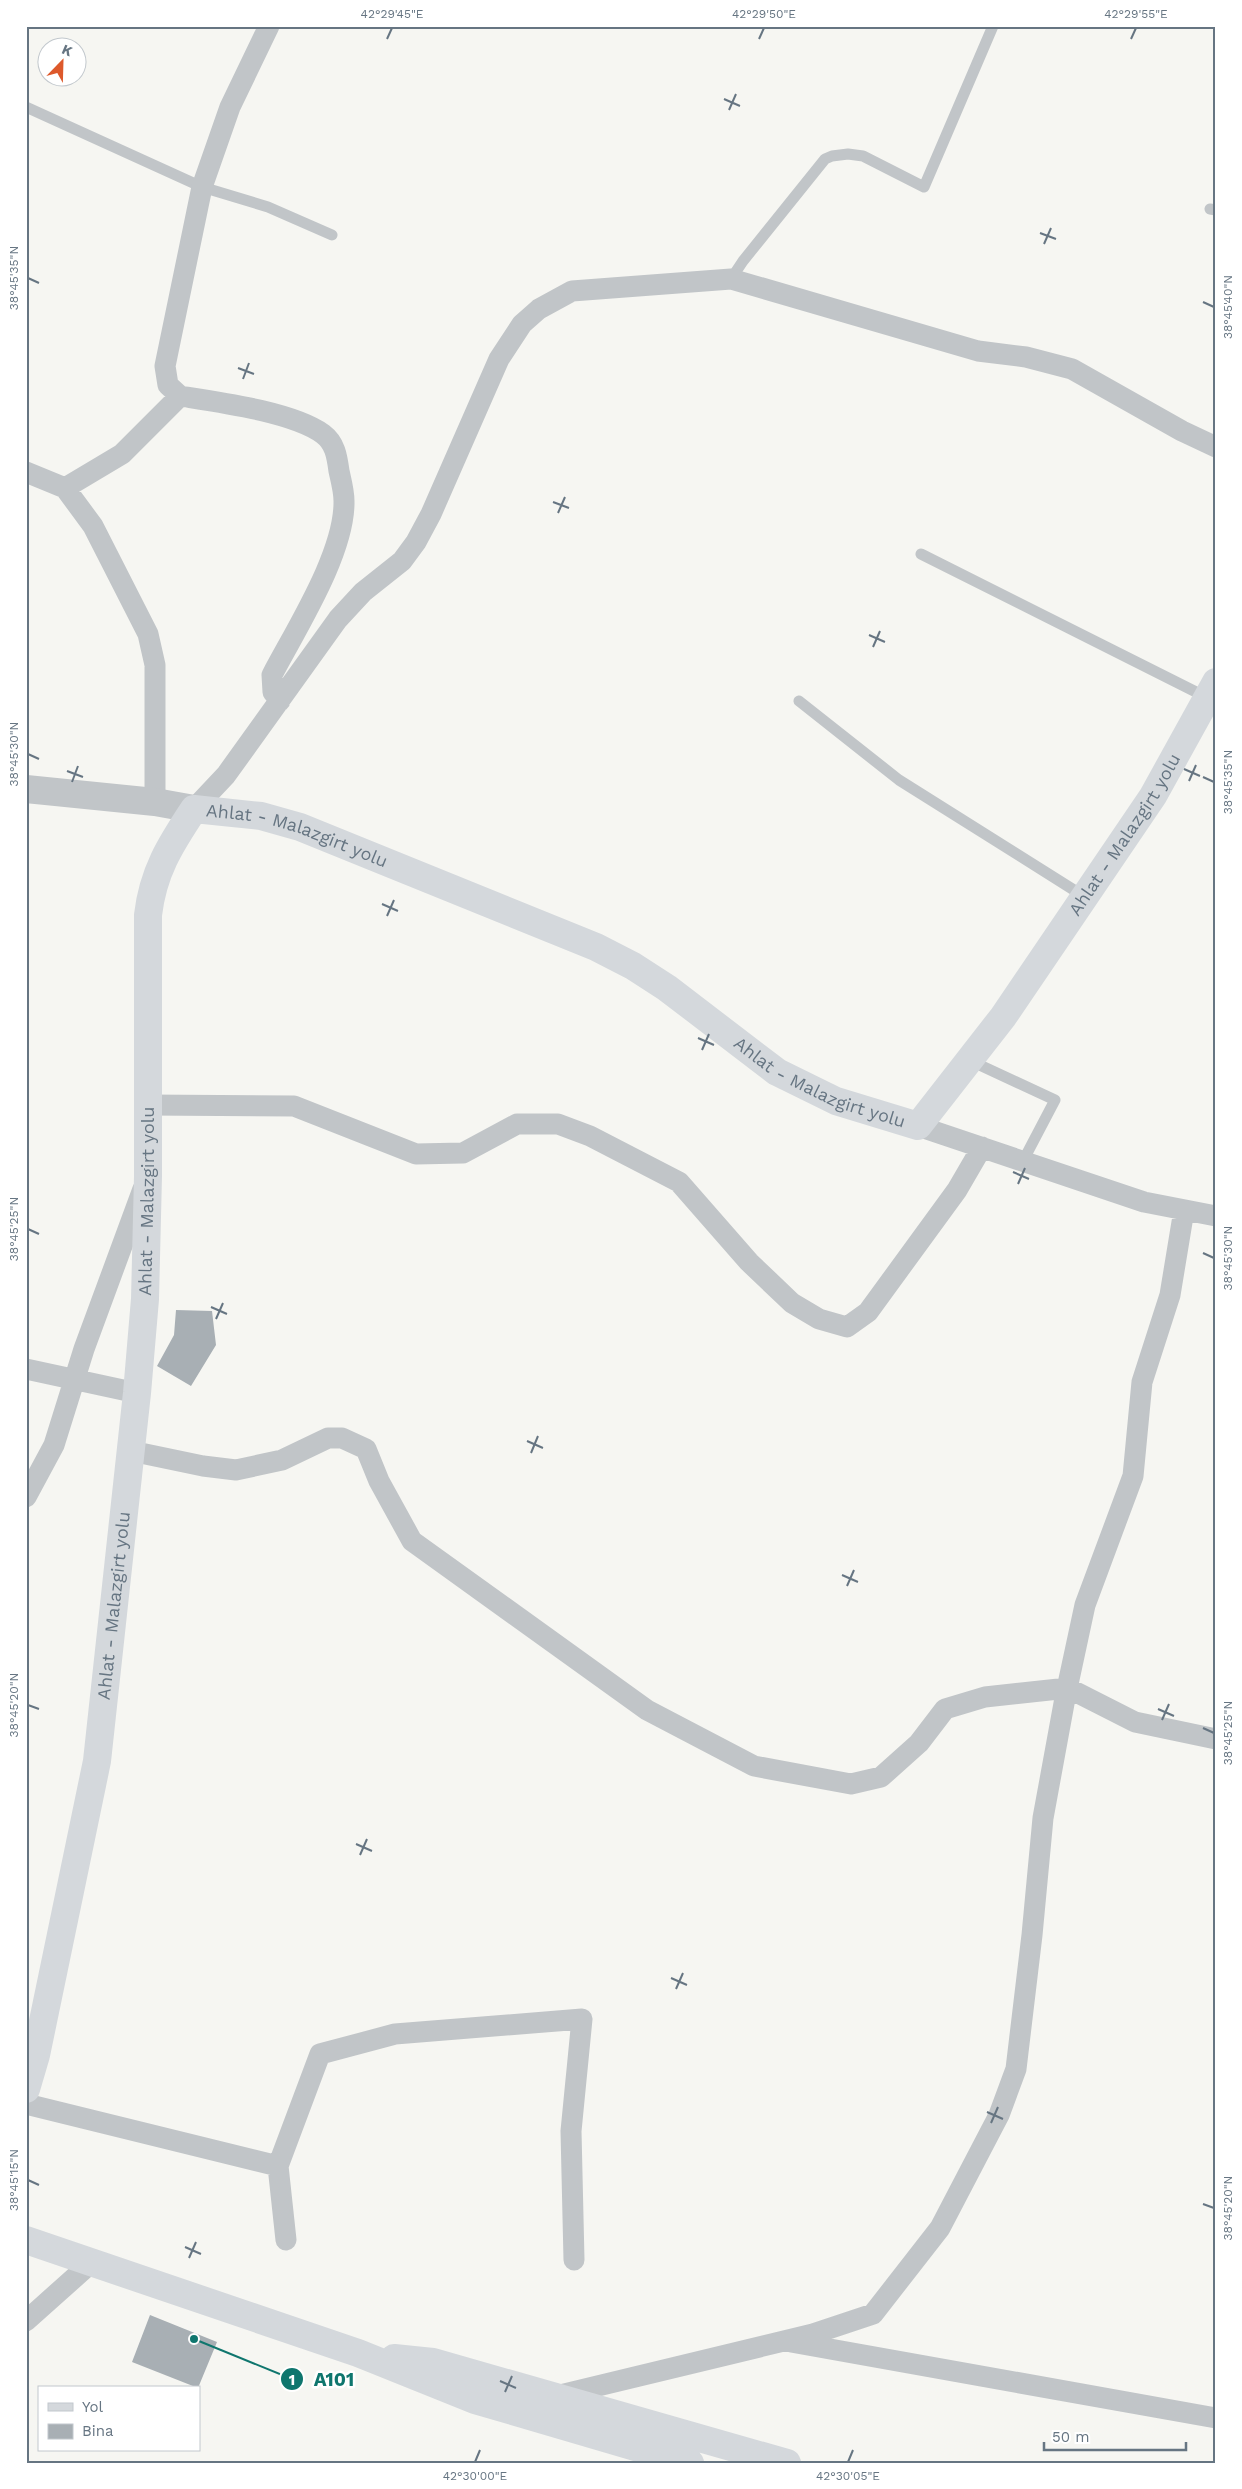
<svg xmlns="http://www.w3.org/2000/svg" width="1242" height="2489" font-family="'Work Sans',sans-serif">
	<rect width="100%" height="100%" fill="#f6f6f2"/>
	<path fill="#a8afb4" d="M176,1310l36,1 4,34 -25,41 -34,-20 17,-31z
		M150,2315l67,27 -19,46 -66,-26z"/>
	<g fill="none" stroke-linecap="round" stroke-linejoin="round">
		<path stroke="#c1c5c8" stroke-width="11" d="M26,107l176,80 66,20 64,28
			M1210,209l6,1
			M731,279l12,-18 82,-102 7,-3 16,-2 15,2 61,31 69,-161
			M921,554l287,144
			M799,701l100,79 186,117
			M971,1061l84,39 -32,61"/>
		<path stroke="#c1c5c8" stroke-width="21" d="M180,396l-12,-11 -3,-19 37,-179 28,-80 39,-81
			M26,472l39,16 57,-34 58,-58c38,6 113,16 143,38 12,9 14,22 16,37 2,9 5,20 5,30 1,52 -48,128 -72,174l1,17 7,9
			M65,488l28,38 55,108 7,31v137
			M194,809l32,-34 112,-156 25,-27 39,-31 14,-19 15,-28 68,-155 23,-35 17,-15 33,-18 159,-12 247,72 48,6 46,12 110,62 34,16
			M147,1105l147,1 122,48 47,-1 54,-29h41l32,12 89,46 70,80 43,41 27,16 28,8 21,-15 89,-122 25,-43
			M918,1126l226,76 72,14
			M26,1369l111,24
			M131,1451l72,15 33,4 46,-10 46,-22h14l24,11 13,32 33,60 235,169 107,56 97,18 30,-7 38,-34 26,-34 40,-12 83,-9 67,34 81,17
			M26,1497l28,-52 30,-96 59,-160
			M26,2104l252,62
			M286,2240l-8,-74 42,-112 75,-20 187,-15 -11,112 3,129
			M26,2321l66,-59
			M791,2342l425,76
			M552,2397l261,-63 60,-20 67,-86 59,-113 17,-46 16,-134 11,-117 22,-120 20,-93 48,-129 9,-94 28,-87 14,-85"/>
		<path stroke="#c1c5c8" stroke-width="28" d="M26,789l129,13 39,7"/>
		<path stroke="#d4d8dc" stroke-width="28" id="s1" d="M26,2089l10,-34 61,-294 40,-368 8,-94 3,-123v-261c5,-43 22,-70 46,-106l67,7 39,11 296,120 37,19 34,22 110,84 59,29 82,25 85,-109 150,-221 63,-114"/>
		<path stroke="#d4d8dc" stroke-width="28" d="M26,2240l332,113 117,47 215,63
			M394,2358l39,4 354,101"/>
	</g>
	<path fill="none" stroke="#667582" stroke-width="2" d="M387,39l5,-11M759,39l5,-11M1131,39l5,-11M724,99l16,7M729,110l7,-16M1040,233l16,6M1044,244l7,-16M28,278l11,5M1203,302l11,5M238,368l16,6M243,379l6,-16M553,502l16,6M558,513l7,-16M869,635l16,7M873,647l7,-16M28,754l11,5M1184,769l16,7M67,771l16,6M1203,777l11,5M1189,781l7,-16M72,782l6,-16M382,904l16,7M387,916l7,-16M698,1038l16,7M702,1050l7,-16M1013,1172l16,7M1018,1184l7,-16M28,1229l11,5M1203,1253l11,5M211,1307l16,7M216,1319l7,-16M527,1441l16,7M531,1453l7,-17M842,1575l16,7M847,1586l7,-16M28,1705l11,4M1158,1709l16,7M1162,1720l7,-16M1203,1728l11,5M356,1844l16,7M360,1855l7,-16M671,1978l16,7M676,1989l7,-16M987,2112l16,7M991,2123l7,-16M28,2180l11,5M1203,2204l11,4M185,2247l16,7M189,2258l7,-16M500,2381l16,7M505,2392l7,-16M475,2462l5,-12M848,2462l5,-12"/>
	<g text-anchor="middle" stroke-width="5" stroke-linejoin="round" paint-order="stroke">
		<g font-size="18" fill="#667582" stroke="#fff">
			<text dy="6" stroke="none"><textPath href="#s1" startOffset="2458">Ahlat - Malazgirt yolu</textPath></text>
			<text dy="6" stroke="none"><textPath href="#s1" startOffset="1408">Ahlat - Malazgirt yolu</textPath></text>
			<text dy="6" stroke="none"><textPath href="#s1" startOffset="1992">Ahlat - Malazgirt yolu</textPath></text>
			<text dy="6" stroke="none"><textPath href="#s1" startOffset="898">Ahlat - Malazgirt yolu</textPath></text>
			<text dy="6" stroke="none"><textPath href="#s1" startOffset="492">Ahlat - Malazgirt yolu</textPath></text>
		</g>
	</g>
	<path fill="none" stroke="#0f766e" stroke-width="2" d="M194 2339L292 2379"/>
	<g fill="#0f766e" stroke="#fff" stroke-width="2">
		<circle cx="194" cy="2339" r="5"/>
		<circle cx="292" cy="2379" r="12"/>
	</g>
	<g font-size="15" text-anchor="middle" font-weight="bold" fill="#fff">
		<text x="292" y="2385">1</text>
	</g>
	<g font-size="19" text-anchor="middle" font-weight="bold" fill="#0f766e" stroke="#fff" stroke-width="5" stroke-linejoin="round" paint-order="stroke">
		<text x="334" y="2386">A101</text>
	</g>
	<rect width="1242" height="2489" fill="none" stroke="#ffffff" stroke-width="55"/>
	<rect x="38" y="2386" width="162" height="65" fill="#ffffff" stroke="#c2c8cd"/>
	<rect x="48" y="2403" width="25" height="8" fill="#d4d8dc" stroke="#c2c8cd"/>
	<text x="82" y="2412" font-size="15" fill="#667582">Yol</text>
	<rect x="48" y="2424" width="25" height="15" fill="#a8afb4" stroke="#c2c8cd"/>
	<text x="82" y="2436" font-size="15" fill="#667582">Bina</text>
	<g transform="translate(62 62) rotate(23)"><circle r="24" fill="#ffffff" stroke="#c2c8cd"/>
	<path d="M0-4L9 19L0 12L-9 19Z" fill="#dd592b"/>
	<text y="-8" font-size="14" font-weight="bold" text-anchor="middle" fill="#667582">K</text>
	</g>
	<path d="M1044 2442v8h142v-8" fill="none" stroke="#667582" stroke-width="2.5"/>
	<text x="1052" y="2442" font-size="15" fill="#667582" stroke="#ffffff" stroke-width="4" paint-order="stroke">50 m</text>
	<rect x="28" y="28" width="1186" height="2434" fill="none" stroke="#667582" stroke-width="2"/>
	<g font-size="12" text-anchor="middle" fill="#667582">
		<text x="392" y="18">42°29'45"E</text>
		<text x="764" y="18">42°29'50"E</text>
		<text x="1136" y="18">42°29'55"E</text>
		<text transform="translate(14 278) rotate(-90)" y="4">38°45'35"N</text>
		<text transform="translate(1228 307) rotate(-90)" y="4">38°45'40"N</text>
		<text transform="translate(14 754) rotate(-90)" y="4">38°45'30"N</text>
		<text transform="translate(1228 782) rotate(-90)" y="4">38°45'35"N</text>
		<text transform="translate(14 1229) rotate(-90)" y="4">38°45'25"N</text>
		<text transform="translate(1228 1258) rotate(-90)" y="4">38°45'30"N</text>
		<text transform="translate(14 1705) rotate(-90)" y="4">38°45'20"N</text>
		<text transform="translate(1228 1733) rotate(-90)" y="4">38°45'25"N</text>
		<text transform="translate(14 2180) rotate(-90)" y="4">38°45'15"N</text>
		<text transform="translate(1228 2208) rotate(-90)" y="4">38°45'20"N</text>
		<text x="475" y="2480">42°30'00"E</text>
		<text x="848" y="2480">42°30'05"E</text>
	</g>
</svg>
